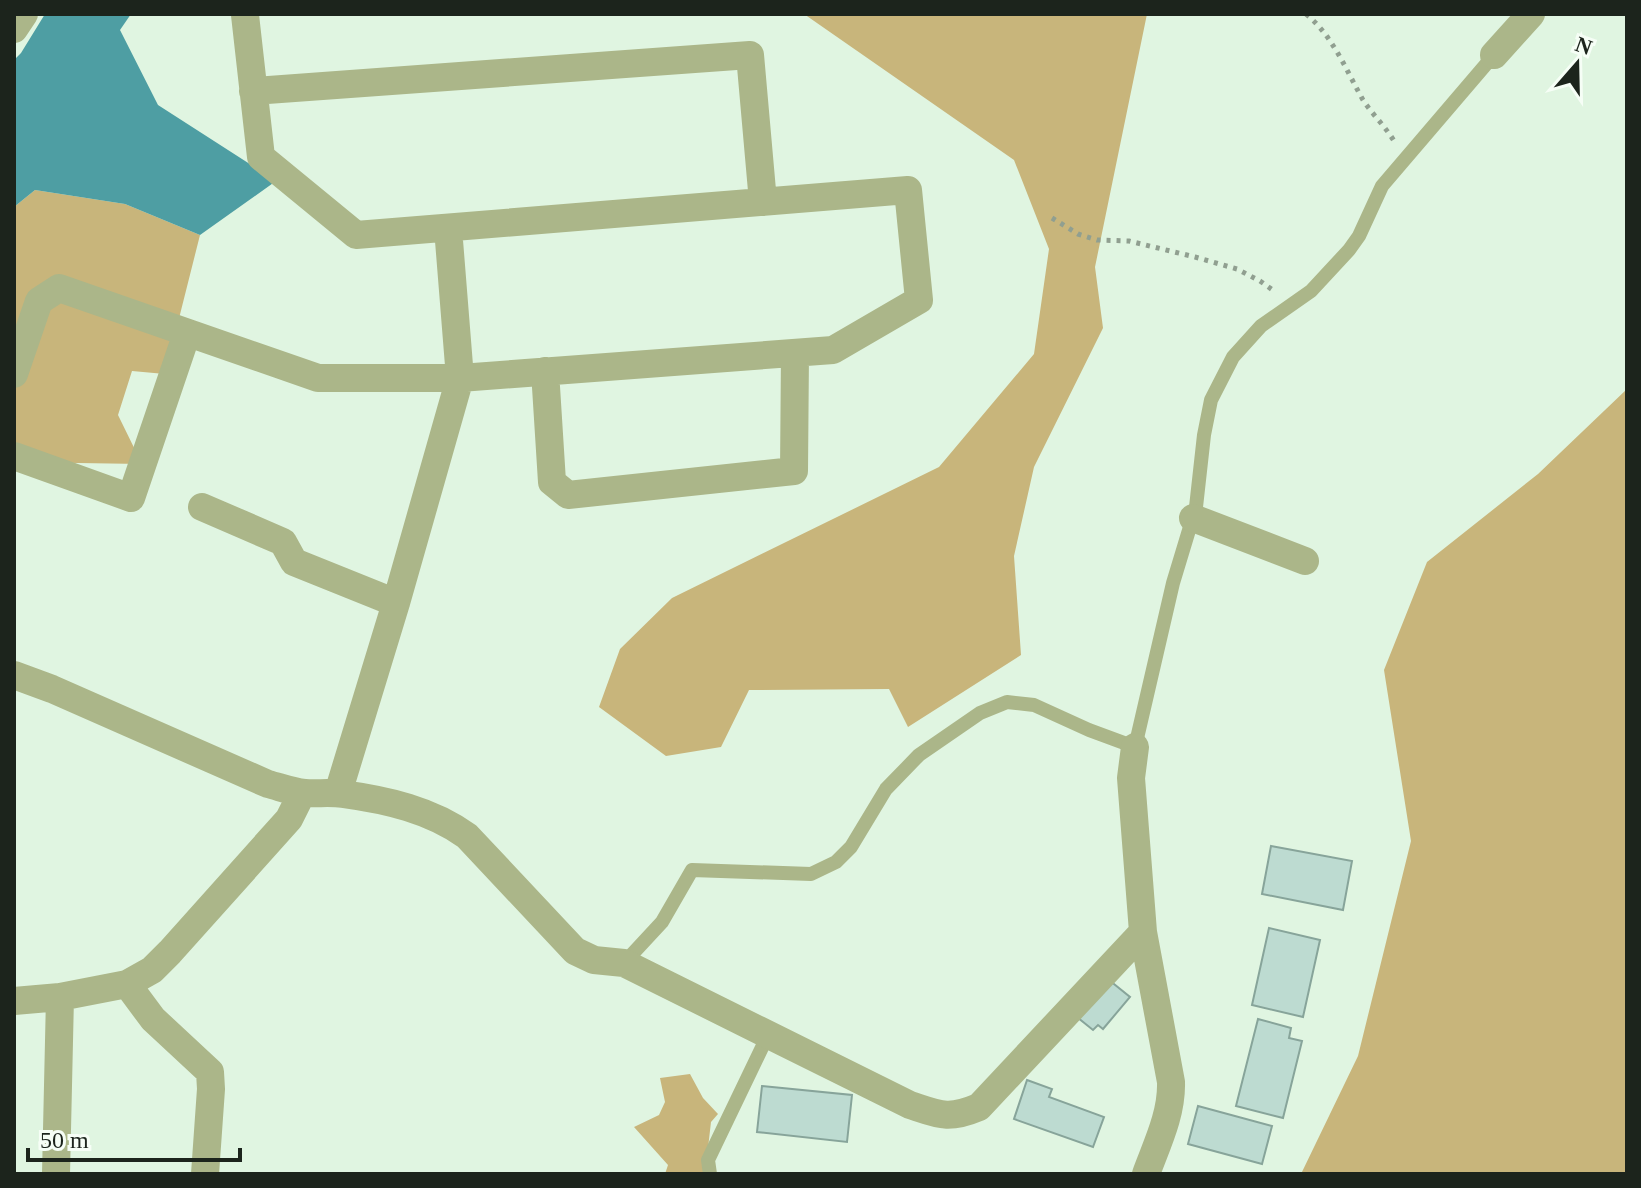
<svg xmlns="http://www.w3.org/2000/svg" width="1641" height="1188" font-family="Georgia,serif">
	<rect width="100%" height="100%" fill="#e0f5e1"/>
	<path fill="#c8b57b" d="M804,14h343l-52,253 8,61 -69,139 -20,89 7,99 -113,72 -19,-38 -140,1 -28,57 -55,9 -67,-49 21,-58 52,-51 267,-131 95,-113 15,-105 -35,-89z
		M35,190l90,14 75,31 -35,139 -33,-3 -14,44 24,49 -128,-2v-255z
		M1627,389v785h-326l57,-118 53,-215 -27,-171 43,-108 111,-88z
		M690,1074l13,24 15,16 -7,8 -6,52h-40l3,-9 -34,-38 25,-12 6,-13 -5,-24z"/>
	<path fill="#4e9ea3" d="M45,14h86l-11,16 38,75 118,76 -76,54 -75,-31 -90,-14 -21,17v-147l7,-7z"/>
	<path fill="#bddbd1" stroke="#87a49a" stroke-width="2" d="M1271,846l81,15 -9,49 -81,-16z
		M1269,928l51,12 -17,77 -51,-12z
		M1109,980l21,17 -27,32 -5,-4 -5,5 -16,-13z
		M1258,1019l33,9 -2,10 13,3 -19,77 -47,-12z
		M1027,1080l25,9 -3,8 55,20 -11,30 -79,-28z
		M762,1086l90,9 -5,47 -90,-10z
		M1198,1106l74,20 -10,38 -74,-20z"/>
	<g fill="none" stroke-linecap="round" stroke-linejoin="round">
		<path stroke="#909f90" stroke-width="5" stroke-dasharray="4 6" stroke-linecap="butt" d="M1306,14c27,22 40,56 57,86 9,14 22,26 31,41
			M1052,218l26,16 19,6 32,1 66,16 42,12 23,12 14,10"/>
		<path stroke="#abb689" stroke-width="14" d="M624,963l38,-41 30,-52 119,4 25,-12 15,-15 35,-58 33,-34 61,-42 27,-11 27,3 55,25 46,17 38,-164 23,-76 8,-72 7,-35 22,-43 28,-31 50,-35 38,-41 10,-14 23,-50 112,-131
			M710,1174l-2,-14 60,-125"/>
		<path stroke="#abb689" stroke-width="28" d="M14,29l10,-15
			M1494,55l37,-41
			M253,91l497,-36 13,147
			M545,371l7,111 16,13 226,-24 1,-118
			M14,374l25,-73 20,-13 259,90h142l373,-28 86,-50 -11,-110 -552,45 -95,-78 -16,-142
			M14,456l117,42 56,-165
			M202,507l81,35 11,20 102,41
			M1193,518l112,43
			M14,675l38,14 216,95c12,3 24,8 37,9 12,1 25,-1 38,1 44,6 88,16 124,42l108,115 19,9 30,3 286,142c30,10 38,15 69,2l164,-175
			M1135,747l-4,31 12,154 28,150c1,32 -14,62 -25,92
			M338,793l58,-190 64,-225 -12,-150
			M127,984l26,35 57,53 1,17 -6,85
			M14,1001l46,-4 67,-13 25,-14 18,-18 119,-133 13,-26
			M56,1174l4,-177"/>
	</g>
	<rect width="1641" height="1188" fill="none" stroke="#1c241c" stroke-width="32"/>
	<g transform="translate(1577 64) rotate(20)" stroke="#f6fef6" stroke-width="6" paint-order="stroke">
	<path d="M0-6L14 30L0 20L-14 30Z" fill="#1c241c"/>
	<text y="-12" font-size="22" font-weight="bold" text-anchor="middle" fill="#1c241c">N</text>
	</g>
	<path d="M28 1148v12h212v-12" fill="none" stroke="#1c241c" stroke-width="4"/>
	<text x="40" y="1148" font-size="24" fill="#1c241c" stroke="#f6fef6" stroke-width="6" paint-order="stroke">50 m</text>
</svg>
